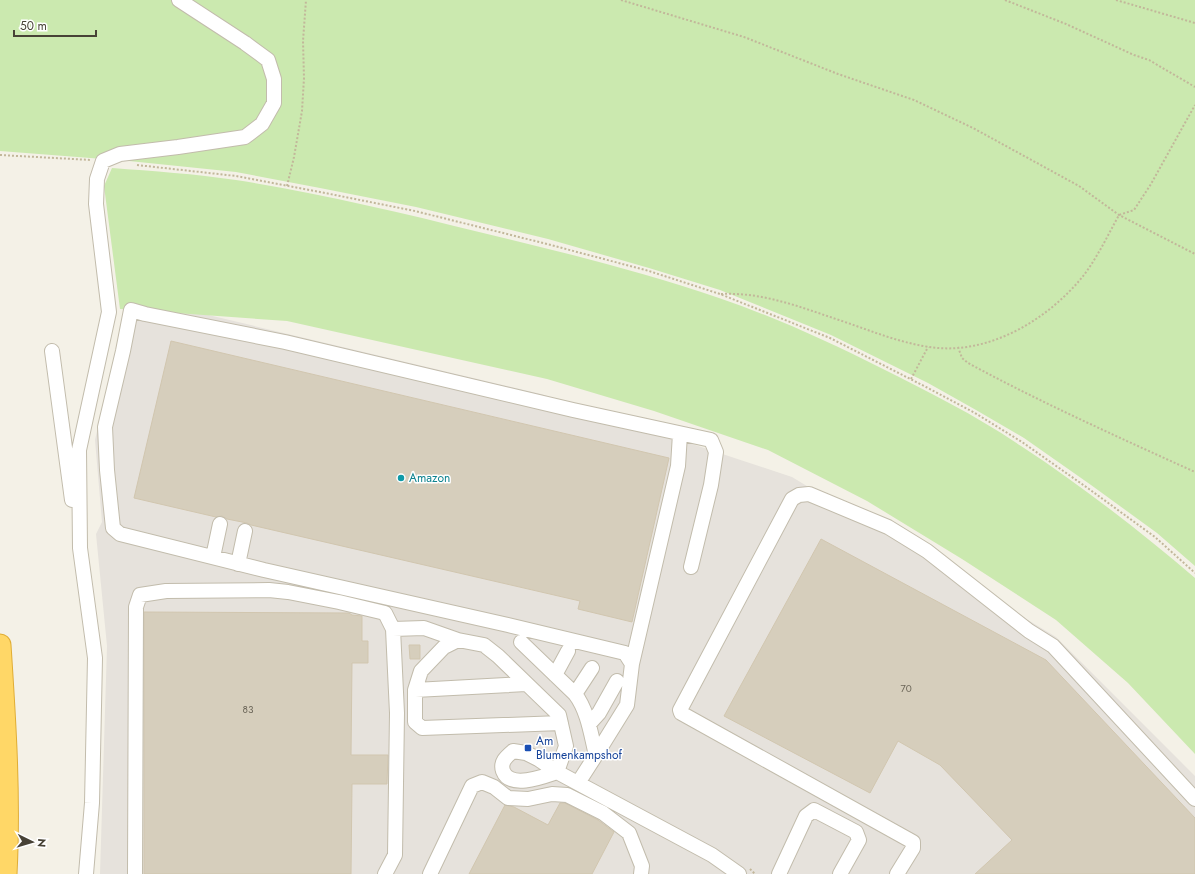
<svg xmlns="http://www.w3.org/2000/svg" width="1195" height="874" font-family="Jost,sans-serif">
	<rect width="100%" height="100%" fill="#f4f1e7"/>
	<path fill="#e6e2dc" d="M128,296l413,98 251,83 264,160 139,139v98h-1095l7,-228 -11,-112 6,-12 -7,-82z"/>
	<path fill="#cbe9af" d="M0,0h1195v566l-38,-33 -66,-48 -67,-47 -48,-28 -48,-27 -97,-48 -111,-45 -71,-22 -101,-29 -132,-32 -96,-19 -84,-16 -107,-11 -129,-10z
		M112,168c41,3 83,6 124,12 82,13 163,32 243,52 80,19 161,39 240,66 56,19 110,44 162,70 48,24 96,48 140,78 61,40 119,85 174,132v176l-67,-71 -72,-63 -94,-61 -95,-58 -99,-51 -114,-39 -107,-32 -260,-58 -167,-12 -16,-123z"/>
	<path fill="#d6cebc" stroke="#d1c6af" d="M171,341l498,117 -37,164 -54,-13 2,-8 -329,-76 -4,-2 -20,-4 -5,-3 -6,1 -82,-19z
		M821,539l225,121 149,158v56h-220l37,-34 -72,-75 -42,-24 -28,52 -146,-77z
		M144,612l205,1 3,2 10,1v25h6v22h-16l-1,92h37l-1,29h-35l-1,90h-207z
		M409,645h11v14h-10z
		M560,803h5l33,17 16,12 -22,42h-123l36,-69 9,2 34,18z"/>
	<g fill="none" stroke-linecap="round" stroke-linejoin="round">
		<defs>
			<path id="minor" d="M52,351l20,149
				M213,557l7,-33
				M238,564l7,-33
				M393,629l31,-1 34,12
				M521,642l54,52c13,17 16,41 21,61l-18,28
				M632,664l46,-198 2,-32
				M555,675l13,-24
				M415,690l111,-6
				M575,694l17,-26
				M589,724l10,-11 18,-32
				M596,755l31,-50 5,-41 -7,-11 -117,-28 -244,-55 -144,-36 -7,-6 -6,-58 -2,-43 18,-76 8,-41 14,4 140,28 288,68 138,30 5,12 -5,33 -20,82
				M557,772l9,-26 -7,-31 -61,-59 -14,-11 -26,-5 -14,7 -23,24 -6,19v32l7,6 139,-5
				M557,772c-12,4 -47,18 -54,-1 -3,-9 3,-14 10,-20l13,2 12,6 19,13 155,83 27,19
				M86,874l6,-71 3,-145 -15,-110 -1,-98 30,-138 -13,-108 1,-25 6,-18 17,-7 58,-7 67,-10 17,-13 12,-21v-24l-6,-19 -23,-17 -66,-43
				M135,874l1,-267 4,-12 26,-4 103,-1 19,2 51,10 46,11 8,16 4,84 -2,142 -10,19
				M430,874l42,-88 10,-4 12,5 14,11 20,1 24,-5 15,1 36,18 26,20 13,33 -1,8
				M779,874l27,-58 8,-6 42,22 3,8 -19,34
				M897,874l16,-26v-6l-232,-129 -1,-3 112,-211 7,-4 10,-1 79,33 39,24 102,80 24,15 142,153"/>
			<path id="highway" d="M0,645c5,76 10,152 6,229"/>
		</defs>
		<use href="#minor" stroke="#c2bcac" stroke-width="16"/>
		<use href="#highway" stroke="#e0ad35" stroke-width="23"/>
		<path stroke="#c2b79a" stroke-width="2" stroke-dasharray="2 2" stroke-linecap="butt" d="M621,0l123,37 94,37 76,26 59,28 106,58 40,29 76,39
			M1005,0l61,24 68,31 15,5 46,27
			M1116,0l79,23
			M0,155l91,5
			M137,165l99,11 84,16 95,19 132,33 102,27 71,23 110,44 96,49 49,26 47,29 67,47 66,48 40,36
			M287,186l7,-29 8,-46 2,-33 -1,-37 3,-41
			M721,294c42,-2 79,13 118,26 30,10 58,22 90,27 59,9 119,-27 155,-72 14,-19 24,-40 35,-60l15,-5 17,-26 44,-79
			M958,347l4,11 6,5c74,40 150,74 227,109
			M911,379l17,-32
			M750,869l5,5"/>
		<use href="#minor" stroke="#fff" stroke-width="14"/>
		<use href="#highway" stroke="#ffd767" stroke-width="21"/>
	</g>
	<circle fill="#0f9aa8" stroke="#fff" stroke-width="1.5" cx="401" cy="478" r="4"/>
	<rect fill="#1a4fb4" stroke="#fff" stroke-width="1.5" x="524" y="744" width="8" height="8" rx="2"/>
	<g text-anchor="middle" stroke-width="3" stroke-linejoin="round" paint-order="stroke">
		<g font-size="10" fill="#6b6558">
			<text x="906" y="692">70</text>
			<text x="248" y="713">83</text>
		</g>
		<g font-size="12" fill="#0d838f" stroke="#fff" text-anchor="start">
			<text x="409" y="482">Amazon</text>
		</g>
		<g font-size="12" fill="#164399" stroke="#fff" text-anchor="start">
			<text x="536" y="745">Am<tspan x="536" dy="14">Blumenkampshof</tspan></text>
		</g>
	</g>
	<g transform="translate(32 842) rotate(95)" stroke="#ffffff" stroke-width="3" paint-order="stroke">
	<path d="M0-3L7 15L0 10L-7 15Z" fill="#474236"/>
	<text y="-6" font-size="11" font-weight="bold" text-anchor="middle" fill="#474236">N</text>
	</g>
	<path d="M14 30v6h82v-6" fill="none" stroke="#474236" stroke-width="2"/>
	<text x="20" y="30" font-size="12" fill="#474236" stroke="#ffffff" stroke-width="3" paint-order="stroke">50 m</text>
</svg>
